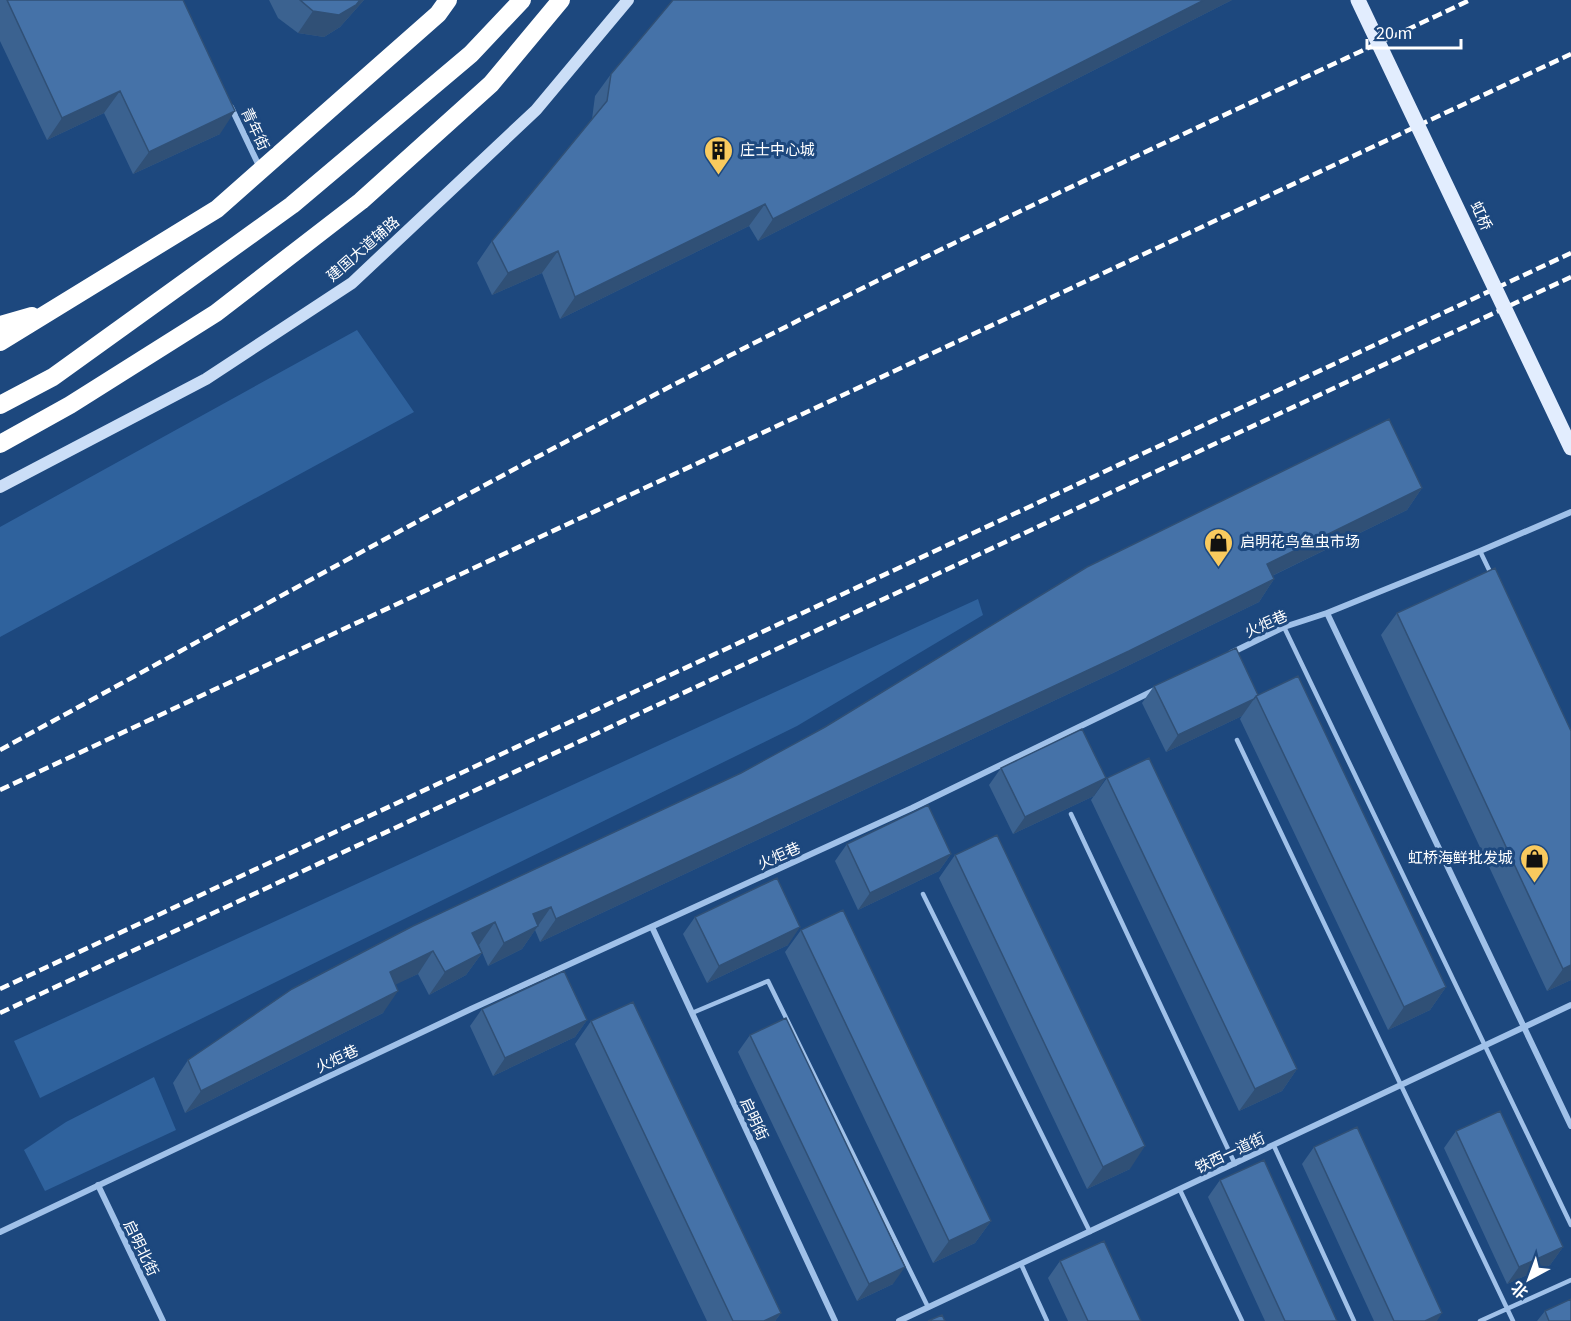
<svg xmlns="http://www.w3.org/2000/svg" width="1571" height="1321" font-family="'Source Sans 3','Noto Sans SC',sans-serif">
	<rect width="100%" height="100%" fill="#1d487e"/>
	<path fill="#2f629d" d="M357,330l57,82 -414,225v-110z
		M978,599l5,16 -186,111 -757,372 -26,-57z
		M154,1077l22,53 -131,61 -21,-41 42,-28z"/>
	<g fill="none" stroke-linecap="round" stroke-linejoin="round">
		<path stroke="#a0c1e9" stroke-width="4.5" d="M1480,551l12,25
			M1284,627l287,598
			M1237,740l276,581
			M1071,814l164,350
			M923,894l167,338
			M692,1013l76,-32 160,326
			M1274,1146l80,175
			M1180,1190l62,131
			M1021,1264l26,57
			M1480,1321l91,-41"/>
		<path stroke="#a0c1e9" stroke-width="6" d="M231,107l29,61
			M1327,613l244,513
			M1231,653l53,-26 43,-14 153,-62 91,-39
			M652,927l183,394
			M98,1185l65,136
			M0,1232l471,-223 441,-201 245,-119
			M899,1321l672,-316"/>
		<path stroke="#cbdef7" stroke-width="12" d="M0,487l206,-108 146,-96 184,-173 92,-110"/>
		<path stroke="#fff" stroke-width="18" d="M0,325l32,-9
			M0,342l217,-133 221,-195 10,-14
			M0,405l53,-28 239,-172 179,-151 51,-54
			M0,444l70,-39 146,-92 145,-112 130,-117 70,-84"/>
		<path stroke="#fff" stroke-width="4.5" stroke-dasharray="10 4.5" stroke-linecap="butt" d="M0,750c269,-147 537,-297 811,-436 217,-110 439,-210 659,-314
			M0,790l1571,-736
			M0,989l1571,-736
			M0,1013l1571,-736"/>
		<path stroke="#e2edfe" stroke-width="15" d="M1358,0l213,448"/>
	</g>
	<path fill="#3b6290" d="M0,0h183l37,134 -87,40 -29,-61 -57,27 -47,-99z
		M269,0h95l-24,27 -16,10 -26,-4 -20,-15z
		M1232,0l-474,241 -9,-15 -189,93 -18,-46 -50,22 -15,-32 15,-22 100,-122 3,-23 16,-22z
		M1422,488l-15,22 -135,66 2,3 -15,23 -146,71 -573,269 -5,-12 -13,19 -34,17 -9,-21h-1l4,8 -16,22 -37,20 -11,-21 -23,10 -12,29 -198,100 -12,-30 15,-23z
		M1397,613l174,367 -24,11 -166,-356z
		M1154,686l104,9 188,292 -16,23 -42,20 -148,-311 2,-3 -76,36 -24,-49z
		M1001,768l93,28 -81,38 -24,-49z
		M1107,778l190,291 -15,22 -43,20 -148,-311z
		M847,844l104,10 -12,17 -81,39 -23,-49z
		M955,855l175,314 -43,20 -148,-311z
		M695,917l93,28 -81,38 -24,-49z
		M801,930l190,291 -16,22 -42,20 -148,-311z
		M482,1009l105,11 -12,17 -82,39 -23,-50z
		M591,1021l190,292 -6,8h-68l-132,-277z
		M750,1035l143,249 -36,17 -119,-249z
		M1456,1131l107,116 -13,18 -43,19 -63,-136z
		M1314,1147l123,174h-63l-72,-157z
		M1220,1180l117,141h-72l-57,-124z
		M1060,1261l81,60h-73l-20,-43z
		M1545,1311l26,10h-34z"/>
	<path fill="#305076" d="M360,0h4l-24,27 -16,10 -26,-4 15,-22z
		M1204,0h28l-474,241 15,-22z
		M120,91l-16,22 -57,27 15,-22z
		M235,111l-15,23 -87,40 16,-22z
		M765,204l-16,22 -189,93 15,-22z
		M558,251l-16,22 -50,22 16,-22z
		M1422,488l-15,22 -156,76 16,-22z
		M1274,579l-15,23 -146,71 -573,269 16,-23z
		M1254,699l-12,17 -76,36 12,-17z
		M1106,778l-12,18 -81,38 12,-17z
		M951,854l-12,17 -81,39 12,-17z
		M551,907l-29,42 -34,17 16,-23 29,-29z
		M495,922l-16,23 -22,10 15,-22z
		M800,927l-12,18 -81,38 12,-17z
		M433,951l-15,23 -44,21 16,-23z
		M482,953l-16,22 -37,20 16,-23z
		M1571,965v15l-24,11 16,-22z
		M1446,987l-16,23 -42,20 16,-23z
		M398,991l-15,22 -198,100 16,-22z
		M587,1020l-12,17 -82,39 12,-18z
		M1297,1069l-15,22 -43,20 16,-22z
		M1145,1146l-15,23 -43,20 16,-22z
		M991,1221l-16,22 -42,20 16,-22z
		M1563,1247l-13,18 -43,19 12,-17z
		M905,1267l-12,17 -36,17 12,-17z
		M781,1313l-6,8h-11z
		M1442,1313l-5,8h-12z"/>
	<path fill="#4572a8" stroke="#305076" stroke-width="1.5" d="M7,0h176l52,111 -86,41 -29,-61 -58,27z
		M300,0h60l-4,5 -17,10 -26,-4z
		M673,0h531l-431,219 -8,-15 -190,93 -17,-46 -50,22 -16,-32 115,-140 4,-27z
		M1389,419l33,69 -155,76 7,15 -145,72 -573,268 -5,-12 -18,7 5,12 -34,17 -9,-21 -23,11 10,20 -37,19 -12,-21 -43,21 8,19 -197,100 -13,-31 104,-71 121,-63 328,-153 84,-46 262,-160z
		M1495,568l76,163v234l-8,4 -166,-356z
		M1236,648l22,47 -2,1 -2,3 -76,36 -24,-49z
		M1298,676l148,311 -42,20 -148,-311z
		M1082,729l24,49 -81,39 -24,-49z
		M1149,758l148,311 -42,20 -148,-311z
		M928,805l23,49 -81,39 -23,-49z
		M997,835l148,311 -42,21 -148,-312z
		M777,878l23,49 -81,39 -24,-49z
		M843,910l148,311 -42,20 -148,-311z
		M564,971l23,49 -82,38 -23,-49z
		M633,1002l148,311 -17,8h-31l-142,-300z
		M786,1018l119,249 -36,17 -119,-249z
		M1500,1111l63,136 -44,20 -63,-136z
		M1357,1127l85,186 -17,8h-31l-80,-174z
		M1264,1160l73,161h-52l-65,-141z
		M1104,1241l37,80h-53l-28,-60z
		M1571,1299v22h-22l-4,-10z
		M942,1315l3,6h-17z"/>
	<defs>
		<symbol id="building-pin" viewBox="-11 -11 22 30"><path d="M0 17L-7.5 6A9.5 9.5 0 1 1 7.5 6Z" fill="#f9ca5e" stroke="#1d487e"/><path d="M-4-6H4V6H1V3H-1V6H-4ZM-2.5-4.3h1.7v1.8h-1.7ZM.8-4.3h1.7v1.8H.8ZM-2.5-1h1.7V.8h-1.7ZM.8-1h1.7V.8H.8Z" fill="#111"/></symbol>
		<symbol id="shop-pin" viewBox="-11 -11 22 30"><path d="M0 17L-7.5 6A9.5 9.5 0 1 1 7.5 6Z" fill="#f9ca5e" stroke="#1d487e"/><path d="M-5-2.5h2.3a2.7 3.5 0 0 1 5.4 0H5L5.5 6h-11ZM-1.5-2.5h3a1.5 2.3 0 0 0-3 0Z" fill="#111"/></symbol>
	</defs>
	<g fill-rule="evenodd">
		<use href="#building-pin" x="702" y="134" width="33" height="45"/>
		<use href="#shop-pin" x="1202" y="526" width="33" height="45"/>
		<use href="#shop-pin" x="1518" y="842" width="33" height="45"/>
	</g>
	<g text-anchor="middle" stroke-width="6" stroke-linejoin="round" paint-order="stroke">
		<g font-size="15" fill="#fff" stroke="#1d487e">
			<text transform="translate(255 129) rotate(65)" y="5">青年街</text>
			<text transform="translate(1481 216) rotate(65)" y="5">虹桥</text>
			<text transform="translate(363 249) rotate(-41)" y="5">建国大道辅路</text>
			<text transform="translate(1266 624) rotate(-24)" y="5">火炬巷</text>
			<text transform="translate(779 856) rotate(-24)" y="5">火炬巷</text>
			<text transform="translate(337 1059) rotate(-25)" y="5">火炬巷</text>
			<text transform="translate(754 1119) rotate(65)" y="5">启明街</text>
			<text transform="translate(1230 1153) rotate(-25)" y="5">铁西一道街</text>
			<text transform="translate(141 1248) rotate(64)" y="5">启明北街</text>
		</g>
		<g font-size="15" fill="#fff" stroke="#1d487e" text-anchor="start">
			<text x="740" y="155">庄士中心城</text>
			<text x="1240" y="547">启明花鸟鱼虫市场</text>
			<text x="1513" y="863" text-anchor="end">虹桥海鲜批发城</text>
		</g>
	</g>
	<g transform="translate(1529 1279) rotate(221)" stroke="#1d487e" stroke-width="4.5" paint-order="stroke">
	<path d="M0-4.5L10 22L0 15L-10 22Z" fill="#ffffff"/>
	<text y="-9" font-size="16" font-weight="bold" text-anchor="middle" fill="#ffffff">北</text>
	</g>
	<path d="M1367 39v9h94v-9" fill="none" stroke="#ffffff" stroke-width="3"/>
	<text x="1376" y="39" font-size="18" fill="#ffffff" stroke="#1d487e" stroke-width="4.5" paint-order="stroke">20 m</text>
</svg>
